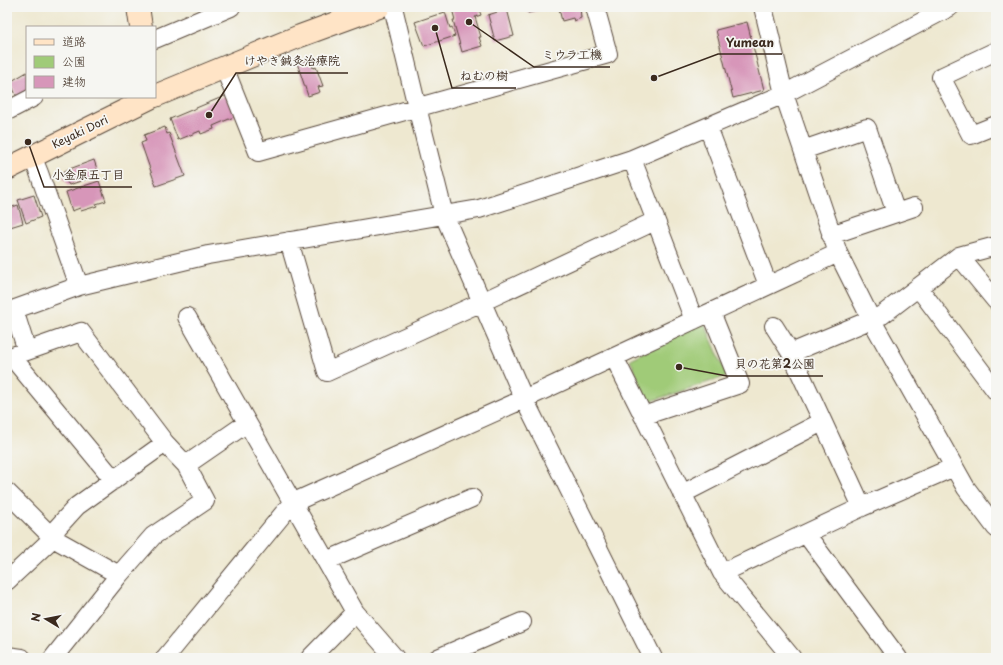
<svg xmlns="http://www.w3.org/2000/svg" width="1003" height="665" font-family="'Playpen Sans','Klee One',sans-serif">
	<rect width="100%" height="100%" fill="#f6f6f2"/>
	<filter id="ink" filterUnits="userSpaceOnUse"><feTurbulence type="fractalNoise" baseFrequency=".025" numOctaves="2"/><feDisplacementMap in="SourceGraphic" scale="8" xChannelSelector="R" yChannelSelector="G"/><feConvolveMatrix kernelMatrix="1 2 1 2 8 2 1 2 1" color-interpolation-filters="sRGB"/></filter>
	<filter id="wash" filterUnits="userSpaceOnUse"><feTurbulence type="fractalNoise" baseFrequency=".012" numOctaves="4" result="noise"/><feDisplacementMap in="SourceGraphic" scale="16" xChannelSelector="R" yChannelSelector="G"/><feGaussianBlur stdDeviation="0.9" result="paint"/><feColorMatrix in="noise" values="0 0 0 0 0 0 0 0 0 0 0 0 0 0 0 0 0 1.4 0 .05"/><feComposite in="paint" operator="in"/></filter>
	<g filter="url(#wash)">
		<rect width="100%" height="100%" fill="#eee8d0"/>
		<path fill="#a0cb78" stroke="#6e7a4b" d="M704,322l23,54 -79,26 -18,-43z"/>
		<g id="blocks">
			<path fill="#d796b9" d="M458,7h20l3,8 -6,2 6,20h-2l3,9 -20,6 -9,-32h2l-3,-11z
				M526,7h18l1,2 -17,4z
				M561,7h19l1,11 -7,3 -1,-3 -11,3 -3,-12h2z
				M507,9l7,27 -19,5 -7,-26z
				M445,12l5,16 2,-1 3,9 -31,10 -9,-24z
				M747,22l17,68 -31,8 -17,-68z
				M311,59l2,9 3,-1 7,19 -5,1 2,5 -12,4 -11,-33z
				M27,72v19l-10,6 -7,-15z
				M227,95l9,21 -23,10 1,3 -13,5 -1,-3 -22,9 -8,-21z
				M165,127l2,7 2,-1 16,43 -29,10 -15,-43 5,-2 -2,-6z
				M94,160l5,15 -30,10 -5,-7v-7z
				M99,181l7,20 -10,3 1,2 -16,5 -1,-3 -8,3 -6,-19z
				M34,195l7,22 -15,6 -8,-23z
				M18,205l5,18 -16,5v-19z"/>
		</g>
	</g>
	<g filter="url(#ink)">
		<use href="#blocks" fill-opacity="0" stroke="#564639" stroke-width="1"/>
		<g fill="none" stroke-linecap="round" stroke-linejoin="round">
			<defs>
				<path id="street" d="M393,7l24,100 27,108 80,184 129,259
					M763,7l21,87 54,159 33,66 95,169 30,40
					M155,39l76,-32
					M996,51l-55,26 30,58 25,-10
					M224,67l34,85 350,-98 -13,-47
					M7,111l27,-14
					M708,127l60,158
					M803,150l64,-22 29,85
					M32,156l7,17 40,113
					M632,159l62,161
					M831,235l83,-28
					M289,241l38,131 155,-70 173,-81
					M959,256l37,45
					M918,287l78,104
					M14,310l13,41
					M7,312l72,-26 129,-31 271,-46 153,-50 152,-65 166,-87
					M187,317l168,295 40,46
					M774,326l17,27 71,154
					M791,353l91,-38 77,-59 37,-10
					M12,357l102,123
					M614,357l108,216 70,85
					M7,358l74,-26 84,111 21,22
					M643,416l97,-32 -29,-72
					M7,492l46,46 66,37
					M682,494l140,-72
					M806,534l92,124
					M326,561l146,-63
					M722,573l140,-66 92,-40
					M7,581l46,-43 4,-10 20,-22 88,-63
					M7,656l15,2
					M53,658l66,-83 34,-39 52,-35 -19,-36 61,-42
					M165,658l127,-155 232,-104 314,-146
					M310,658l45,-46
					M438,658l84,-36"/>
				<path id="secondary" d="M138,7l3,20
					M155,96l145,-60 79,-29
					M7,169l145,-72"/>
			</defs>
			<use href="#street" stroke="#564639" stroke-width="20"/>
			<use href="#secondary" stroke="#564639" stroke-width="24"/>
			<use href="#street" stroke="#fff" stroke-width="18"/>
			<use href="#secondary" stroke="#ffe4c6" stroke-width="22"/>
		</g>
	</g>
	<g text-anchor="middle" stroke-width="3.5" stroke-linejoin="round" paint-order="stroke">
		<g font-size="11" fill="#3b2a1e" stroke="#f6f6f2">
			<text transform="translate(80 132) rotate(-26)" y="4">Keyaki Dori</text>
		</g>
	</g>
	<path fill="none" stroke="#3b2a1e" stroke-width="1.5" d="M654 78L718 54H782M469 22L534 67H610M209 115L236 73H348M435 28L452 88H516M28 142L44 187H132M679 367L727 376H823"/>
	<g fill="#3b2a1e" stroke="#f6f6f2" stroke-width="1.5">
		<circle cx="654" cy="78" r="4"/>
		<circle cx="469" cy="22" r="4"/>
		<circle cx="209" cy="115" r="4"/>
		<circle cx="435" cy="28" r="4"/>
		<circle cx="28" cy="142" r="4"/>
		<circle cx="679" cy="367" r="4"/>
	</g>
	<g font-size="12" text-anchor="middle" font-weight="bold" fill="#3b2a1e" stroke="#f6f6f2" stroke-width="3.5" stroke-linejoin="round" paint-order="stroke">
		<text x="750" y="47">Yumean</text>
		<text x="572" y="59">ミウラ工機</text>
		<text x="292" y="65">けやき鍼灸治療院</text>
		<text x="484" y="80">ねむの樹</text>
		<text x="88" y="179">小金原五丁目</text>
		<text x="775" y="368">貝の花第2公園</text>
	</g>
	<rect width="1003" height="665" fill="none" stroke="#f6f6f2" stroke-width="24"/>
	<rect x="26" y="26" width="130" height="72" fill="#f6f6f2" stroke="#aba49d"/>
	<rect x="34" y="39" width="20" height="6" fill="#ffe4c6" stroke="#aba49d"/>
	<text x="62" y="46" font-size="12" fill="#3b2a1e">道路</text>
	<rect x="34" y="56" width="20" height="12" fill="#a0cb78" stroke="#aba49d"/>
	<text x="62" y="66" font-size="12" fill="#3b2a1e">公園</text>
	<rect x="34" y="76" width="20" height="12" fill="#d796b9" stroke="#aba49d"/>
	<text x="62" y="86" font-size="12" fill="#3b2a1e">建物</text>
	<g transform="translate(46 619) rotate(280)" stroke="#f6f6f2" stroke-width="3" paint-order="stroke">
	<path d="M0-3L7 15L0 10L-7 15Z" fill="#3b2a1e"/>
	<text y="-6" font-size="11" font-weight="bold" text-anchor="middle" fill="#3b2a1e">N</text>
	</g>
</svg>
